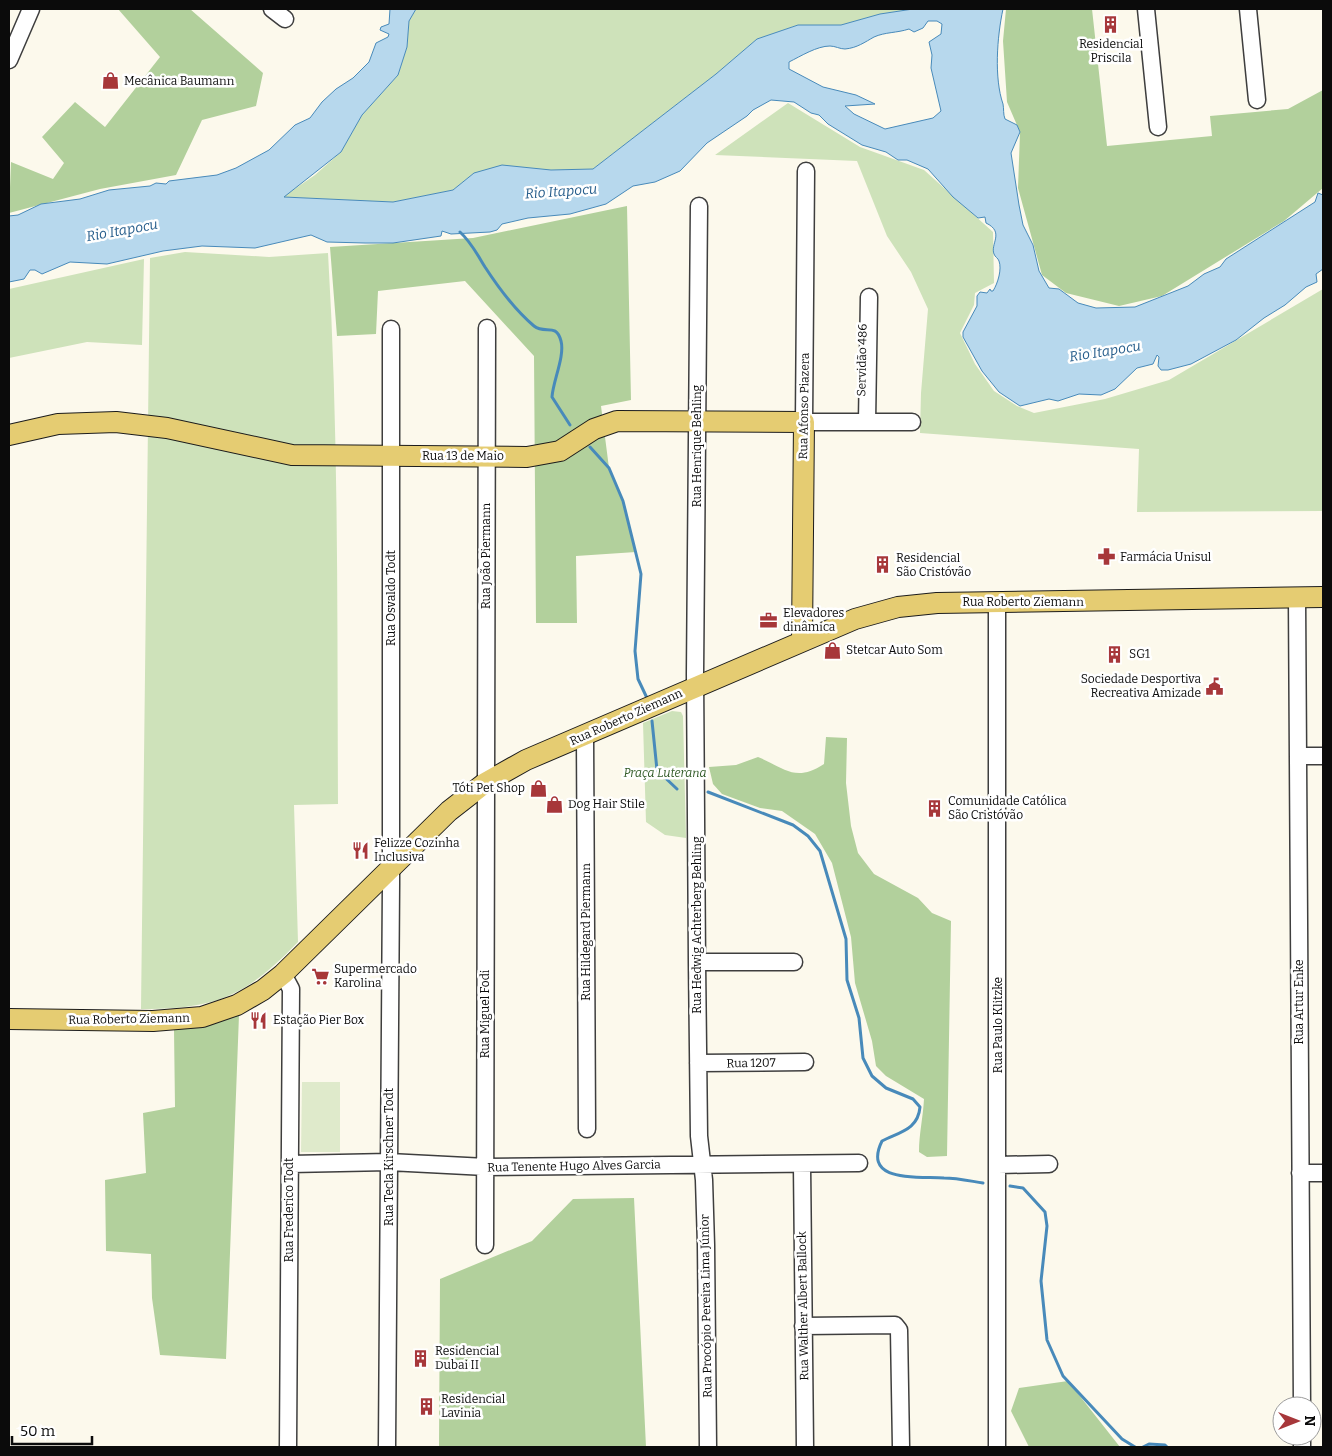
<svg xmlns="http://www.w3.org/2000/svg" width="1332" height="1456" font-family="Bitter,serif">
	<rect width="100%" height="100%" fill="#fcf9ec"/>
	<path fill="#cee2ba" d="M416,9h497l-33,5 -39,11h-43l-41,14 -41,35 -123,95 -119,4 -21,17 -60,12 -110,-5 32,-22 26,-23 21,-37 36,-40 9,-28 2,-26z
		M788,103l72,44 64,23 69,62 1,51 -19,10 -1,12 -14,28 15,31 19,27 23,15 17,7 71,-14 64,-19 154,-91v222l-186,1 2,-63 -219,-16 1,-40 7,-84 -17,-37 -24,-36 -30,-75 -142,-6z
		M185,252l84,5 59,-4c11,184 9,367 10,551l-44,1 4,137c-52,54 -81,67 -157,67l9,-751z
		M144,259l-2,86 -55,-3 -78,16v-69z
		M672,711l9,1 2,4 3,122 -21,-3 -19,-13 -3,-99z"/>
	<path fill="#b2d09c" d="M118,9h72l73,64 -7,33 -54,14 -26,55 -76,14 -91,24 2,-51 42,17 11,-16 -22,-26 33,-35 30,25 55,-70z
		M1006,9h86l15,137 105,-10 -2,-20 78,-7 35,-19v98l-39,33 -122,75 -43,10 -53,-13 -24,-18 -24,-87 2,-56 -13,-30 -4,-61z
		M627,206l4,194 -30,6 8,62 14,33 13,51 -60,4 1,67h-41l-2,-267 -69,-75 -87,10 -2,43 -39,2 -7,-89 143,-9z
		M826,737l21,1 -1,45 5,43 7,27 16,21 44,24 14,15 19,8 -4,235 -20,1 -8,-5c0,-18 4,-34 5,-53l-38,-23 -10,-10 -4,-25 -17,-58 -4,-46 -19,-74 -17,-29 -33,-23 -22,-3 -38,-14 -9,-10 -4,-17 27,-2 22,-8c27,11 37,26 66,7z
		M239,1015l-13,344 -66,-4 -8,-57 -1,-44 -45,-3 -1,-71 41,-7 -3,-60 32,-6 -1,-77z
		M634,1198l12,249h-207l1,-168 92,-38 41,-42z
		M1068,1381l52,66h-91l-18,-36 8,-23z"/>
	<path fill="#dfeacb" d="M302,1082h38v70h-39z"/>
	<path fill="#b7d8ed" stroke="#488aba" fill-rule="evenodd" d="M390,9h26l-7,12 -2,26 -9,28 -36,40 -21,37 -57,45 109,5 60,-12 21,-17 28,-8 49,5 42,-1 123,-95 41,-35 41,-14h43l39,-11 33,-5h90c-6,28 -9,69 0,95 1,5 0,10 2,15l12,6 3,7 -9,21 8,52 4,20 10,20 6,26 10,17 10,1 19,14 18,5 39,-1 53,-21 16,-12 16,-7 6,-8 89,-57 3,-9 5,2v74l-7,5 1,8 -11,5 -21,18 -21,13 -28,22 -45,24 -23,6h-7l-3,-4 1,-9 -2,-2 -4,9 -16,4 -22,21 -14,6 -22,-1 -21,7 -9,-2 -29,7 -21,-14 -17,-21 -19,-34v-5l14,-26v-10l3,-4 7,1 3,-4 1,2h2c5,-8 9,-22 6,-30 -1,-3 -4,-4 -5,-7 -4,-10 11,-22 -8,-31l-1,-6 -7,1 -25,-21 -25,-28 -21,-9h-9l-12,-8 -24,-7 -34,-21 -9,-9 -8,-2 -17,-11 -23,-2 -18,10 -6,6 -40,27 -27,28 -25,11 -22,4 -27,18 -36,10 -42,4 -26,6 -5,6 -7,2 -39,2 -9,-3 -1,5 -48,7h-28l-38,-1 -16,-7 -56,13 -53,-2 -39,5 -56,13 -37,-2 -28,12 -7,-4h-5l-6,9 -15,3v-66l9,-1 23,-11 39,-5 29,-9 41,-4 6,-3 10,1 3,-3 48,-6 19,-7 33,-18 26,-25 15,-7 12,-16 14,-13 17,-11 16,-16 7,-19 12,-6 1,-3 -9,-4 1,-3 8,-3zM928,21h9l5,3 -1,10 -12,8 3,13 -1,13 10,43 -8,7 -48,11 -31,-15 -9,-8 30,-2 -19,-9 -33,-8 -34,-18v-7c12,-6 28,-16 41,-16 5,0 10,3 15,3 12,-1 20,-7 29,-12 11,-5 23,-4 35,-8l5,3 9,-4z"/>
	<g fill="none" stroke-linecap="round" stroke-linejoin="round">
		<path stroke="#488aba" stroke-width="3" d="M460,232c11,10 17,22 25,35 13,20 30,43 49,59 11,9 22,-4 27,15 4,15 -8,40 -9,56l18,28
			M590,447l19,21 14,33 18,73 -6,77 3,28 9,19
			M652,721l5,49 20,19
			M708,792l85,33 15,11 12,15 26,88 1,41 12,38 4,40 9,18 14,12 27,11 7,8c-2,23 -21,25 -38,34 -21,43 39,35 62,37 13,0 26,3 39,5
			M1010,1186l13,2 22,24 2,14 -6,55 6,59 16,36 59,63 13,8
			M1143,1447l6,-3 16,1 2,2"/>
		<defs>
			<path id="minor" d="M272,9l13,10
				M1146,9l12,118
				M1248,9l9,91
				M9,60l22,-51
				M806,171l-2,251h108
				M699,206l-4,468 2,288 2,174 5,44 2,65 2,202
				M867,422l2,-125
				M1297,598l5,808
				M997,603v844
				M585,735l2,394
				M1298,756h25
				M697,962h97
				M283,974l8,15 -3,458
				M698,1063l107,-1
				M290,1164l99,-2 97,5 373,-4
				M802,1165l3,282
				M998,1165l51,-1
				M1300,1173h23
				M485,1245l2,-917
				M803,1326l92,-1 4,5 2,117
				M1302,1436v11
				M387,1447l4,-563v-555"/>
			<path id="major" d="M9,435l49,-11 58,-2 51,6 125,27 235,2 33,-6 34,-22 23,-8 187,1 -2,218
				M9,1019l144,2 49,-4 35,-12 26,-15 20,-16 166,-163 36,-28 41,-23 329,-141 43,-12 39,-4 386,-6"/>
		</defs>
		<use href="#minor" stroke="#3e3e3e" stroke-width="19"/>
		<use href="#major" stroke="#1c1c1c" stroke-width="22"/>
		<use href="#minor" stroke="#fff" stroke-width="16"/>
		<use href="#major" stroke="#e5cc72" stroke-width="20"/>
	</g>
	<defs>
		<symbol id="building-bare" viewBox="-9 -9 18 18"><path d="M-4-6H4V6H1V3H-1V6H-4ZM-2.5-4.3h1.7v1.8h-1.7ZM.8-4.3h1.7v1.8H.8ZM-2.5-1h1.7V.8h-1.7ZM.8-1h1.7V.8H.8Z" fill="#a7373a" stroke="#fff" stroke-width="2.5" paint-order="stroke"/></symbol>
		<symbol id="shop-bare" viewBox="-9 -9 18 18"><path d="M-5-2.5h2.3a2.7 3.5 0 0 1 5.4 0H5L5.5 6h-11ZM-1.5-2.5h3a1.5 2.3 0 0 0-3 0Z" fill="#a7373a" stroke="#fff" stroke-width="2.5" paint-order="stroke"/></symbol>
		<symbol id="pharmacy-bare" viewBox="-9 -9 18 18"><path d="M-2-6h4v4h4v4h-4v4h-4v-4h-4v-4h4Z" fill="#a7373a" stroke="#fff" stroke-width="2.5" paint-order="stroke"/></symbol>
		<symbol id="office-bare" viewBox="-9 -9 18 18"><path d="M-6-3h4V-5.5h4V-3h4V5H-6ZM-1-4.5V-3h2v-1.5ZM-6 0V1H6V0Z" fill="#a7373a" stroke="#fff" stroke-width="2.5" paint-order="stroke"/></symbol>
		<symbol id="civic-bare" viewBox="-9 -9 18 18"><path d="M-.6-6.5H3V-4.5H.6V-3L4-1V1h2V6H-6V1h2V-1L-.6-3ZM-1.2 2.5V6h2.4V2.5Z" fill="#a7373a" stroke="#fff" stroke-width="2.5" paint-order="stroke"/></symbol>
		<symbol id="restaurant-bare" viewBox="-9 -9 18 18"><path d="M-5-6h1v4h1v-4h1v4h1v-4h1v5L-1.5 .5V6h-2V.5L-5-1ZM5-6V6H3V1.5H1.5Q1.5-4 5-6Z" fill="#a7373a" stroke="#fff" stroke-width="2.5" paint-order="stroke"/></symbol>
		<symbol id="supermarket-bare" viewBox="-9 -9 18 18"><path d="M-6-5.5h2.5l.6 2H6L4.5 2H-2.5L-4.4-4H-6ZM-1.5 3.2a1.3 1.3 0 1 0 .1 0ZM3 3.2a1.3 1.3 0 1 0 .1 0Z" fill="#a7373a" stroke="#fff" stroke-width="2.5" paint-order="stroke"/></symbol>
	</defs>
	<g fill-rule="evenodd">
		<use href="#building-bare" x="1098" y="12" width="25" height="25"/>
		<use href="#shop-bare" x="98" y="68" width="25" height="25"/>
		<use href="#pharmacy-bare" x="1094" y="544" width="25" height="25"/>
		<use href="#building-bare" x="870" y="552" width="25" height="25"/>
		<use href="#office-bare" x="756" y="608" width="25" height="25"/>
		<use href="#shop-bare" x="820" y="638" width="25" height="25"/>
		<use href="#building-bare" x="1102" y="642" width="25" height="25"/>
		<use href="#civic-bare" x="1202" y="674" width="25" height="25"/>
		<use href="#shop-bare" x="526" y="776" width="25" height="25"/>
		<use href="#shop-bare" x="542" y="792" width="25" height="25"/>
		<use href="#building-bare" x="922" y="796" width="25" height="25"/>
		<use href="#restaurant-bare" x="348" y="838" width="25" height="25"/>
		<use href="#supermarket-bare" x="308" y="964" width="25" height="25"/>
		<use href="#restaurant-bare" x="246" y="1008" width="25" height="25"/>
		<use href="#building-bare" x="408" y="1346" width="25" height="25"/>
		<use href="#building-bare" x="414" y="1394" width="25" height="25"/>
	</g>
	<g text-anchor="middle" stroke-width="5" stroke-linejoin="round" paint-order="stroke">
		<g font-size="12" fill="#0b0b0b" stroke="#fff" text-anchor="start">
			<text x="1111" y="48" text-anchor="middle">Residencial<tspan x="1111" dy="14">Priscila</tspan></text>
			<text x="124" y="85">Mecânica Baumann</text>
			<text x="1120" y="561">Farmácia Unisul</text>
			<text x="896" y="562">Residencial<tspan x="896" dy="14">São Cristóvão</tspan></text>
			<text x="783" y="617">Elevadores<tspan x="783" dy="14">dinâmica</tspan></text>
			<text x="846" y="654">Stetcar Auto Som</text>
			<text x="1129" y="658">SG1</text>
			<text x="1201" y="683" text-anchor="end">Sociedade Desportiva<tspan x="1201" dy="14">Recreativa Amizade</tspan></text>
			<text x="525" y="792" text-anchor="end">Tóti Pet Shop</text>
			<text x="948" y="805">Comunidade Católica<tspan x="948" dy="14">São Cristóvão</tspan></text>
			<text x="568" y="808">Dog Hair Stile</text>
			<text x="374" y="847">Felizze Cozinha<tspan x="374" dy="14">Inclusiva</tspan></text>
			<text x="334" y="973">Supermercado<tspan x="334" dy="14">Karolina</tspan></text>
			<text x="273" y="1024">Estação Pier Box</text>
			<text x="435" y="1355">Residencial<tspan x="435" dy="14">Dubai II</tspan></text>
			<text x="441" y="1403">Residencial<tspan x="441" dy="14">Lavinia</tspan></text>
		</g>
		<g font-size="12" fill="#0b0b0b" stroke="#fff">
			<text transform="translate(862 360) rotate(-89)" y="4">Servidão 486</text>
			<text transform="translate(804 406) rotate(-89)" y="4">Rua Afonso Piazera</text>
			<text transform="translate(697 446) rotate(-90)" y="4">Rua Henrique Behling</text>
			<text x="463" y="460">Rua 13 de Maio</text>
			<text transform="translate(486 556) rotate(-90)" y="4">Rua João Piermann</text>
			<text transform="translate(391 598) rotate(-90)" y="4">Rua Osvaldo Todt</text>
			<text x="1023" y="606">Rua Roberto Ziemann</text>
			<text transform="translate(626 717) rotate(-24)" y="4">Rua Roberto Ziemann</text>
			<text transform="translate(697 925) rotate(-90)" y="4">Rua Hedwig Achterberg Behling</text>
			<text transform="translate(586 932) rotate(-90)" y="4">Rua Hildegard Piermann</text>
			<text transform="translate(1299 1002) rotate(-90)" y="4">Rua Artur Enke</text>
			<text transform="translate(485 1014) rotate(-90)" y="4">Rua Miguel Fodi</text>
			<text transform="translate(129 1019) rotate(-1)" y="4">Rua Roberto Ziemann</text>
			<text transform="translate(998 1025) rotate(-90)" y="4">Rua Paulo Klitzke</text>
			<text transform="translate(751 1063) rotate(-1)" y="4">Rua 1207</text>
			<text transform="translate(389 1157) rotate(-90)" y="4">Rua Tecla Kirschner Todt</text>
			<text transform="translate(574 1166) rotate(-1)" y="4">Rua Tenente Hugo Alves Garcia</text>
			<text transform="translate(289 1210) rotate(-90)" y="4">Rua Frederico Todt</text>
			<text transform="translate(706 1306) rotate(-91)" y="4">Rua Procópio Pereira Lima Júnior</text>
			<text transform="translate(803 1306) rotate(-91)" y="4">Rua Walther Albert Ballock</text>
		</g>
		<g font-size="12" font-style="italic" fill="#2f5925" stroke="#fff">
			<text x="665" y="777">Praça Luterana</text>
		</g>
		<g font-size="14" font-style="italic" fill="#265d8b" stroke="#fff">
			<text transform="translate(561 191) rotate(-4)" y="5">Rio Itapocu</text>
			<text transform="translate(122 230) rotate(-10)" y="5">Rio Itapocu</text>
			<text transform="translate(1105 351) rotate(-9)" y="5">Rio Itapocu</text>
		</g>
	</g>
	<rect width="1332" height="1456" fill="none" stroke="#0b0b0b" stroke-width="20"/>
	<g transform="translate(1297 1421) rotate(90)"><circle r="24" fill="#ffffff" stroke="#9d9d9d"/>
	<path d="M0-4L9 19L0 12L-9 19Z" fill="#a7373a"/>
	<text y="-8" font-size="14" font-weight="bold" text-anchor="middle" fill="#0b0b0b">N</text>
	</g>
	<path d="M12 1436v8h80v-8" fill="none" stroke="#0b0b0b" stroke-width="2.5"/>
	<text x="20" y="1436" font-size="15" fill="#0b0b0b" stroke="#ffffff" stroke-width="4" paint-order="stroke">50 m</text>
</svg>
